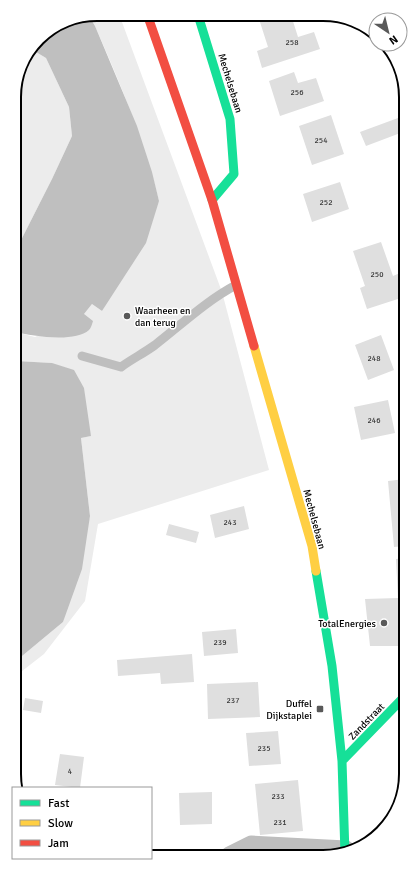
<svg xmlns="http://www.w3.org/2000/svg" width="420" height="871" font-family="Signika,sans-serif">
	<rect width="100%" height="100%" fill="#fff"/>
	<path fill="#ececec" d="M97,14h22l103,278 47,178 -171,54 -13,77 -41,53 -27,21 -1,-14 47,-39 27,-106 -9,-78 10,-2 -39,-73 -36,-2 -1,-29 20,5 49,-23 8,-10 10,7 57,-110c-15,-61 -39,-118 -64,-175l-6,-10z
		M31,49l15,9 23,49 3,29 -20,43 -37,73v-166l8,-26z"/>
	<path fill="#bfbfbf" d="M89,16l6,10 42,100 15,46 7,29 -13,42 -44,68 -10,-7 -8,10 9,7c-1,3 -2,7 -4,9 -14,13 -57,6 -74,2v-80l37,-73 20,-43 -3,-29 -23,-49 -15,-9c17,-22 31,-28 58,-33z
		M16,361l36,2 22,7 10,18 7,48 -10,2 9,78 -8,53 -19,53 -47,39z"/>
	<path fill="#dfdfdf" d="M269,15h22l7,22 16,-5 6,17 -58,19 -5,-17 11,-4 -9,-28z
		M294,72l4,11 18,-5 8,23 -44,15 -11,-35z
		M331,115l13,39 -32,11 -13,-39z
		M398,118l5,14 -37,14 -6,-14z
		M340,182l9,27 -37,13 -9,-28z
		M381,242l12,34 7,-3 4,11v13l-37,12 -7,-21 5,-2 -12,-35z
		M381,335l13,35 -26,10 -13,-35z
		M388,400l7,33 -34,7 -7,-33z
		M405,479v67l-11,1 -6,-66z
		M244,506l5,23 -34,9 -5,-23z
		M169,524l30,8 -3,11 -30,-8z
		M405,558v88h-35l-5,-47 33,-1 -2,-39z
		M236,629l2,24 -34,3 -2,-24z
		M192,654l2,28 -33,2 -1,-11 -42,3 -1,-16z
		M258,682l2,35 -52,2 -1,-35z
		M25,698l18,3 -2,12 -18,-3z
		M278,731l3,33 -32,2 -3,-33z
		M60,754l24,3 -4,31 -25,-3z
		M298,780l5,51 -43,4 -5,-51z
		M212,792v32l-32,1 -1,-32z"/>
	<g fill="none" stroke-linecap="round" stroke-linejoin="round">
		<path stroke="#bebebe" stroke-width="9" d="M82,356l39,11c11,-8 23,-14 34,-22 27,-21 51,-44 81,-60"/>
		<path stroke="#bebebe" stroke-width="17" d="M229,855l22,-11 95,5"/>
		<path stroke="#16e098" stroke-width="9" d="M198,15l32,104 4,55 -22,26
			M316,571l16,95 10,95 3,93
			M342,761l63,-65"/>
		<path stroke="#ffcf43" stroke-width="9" d="M254,346l58,200 4,25"/>
		<path stroke="#f24e42" stroke-width="9" d="M147,14l65,186 42,146"/>
	</g>
	<g fill="#595959" stroke="#fff" stroke-width="1.5">
		<circle cx="127" cy="316" r="4"/>
		<circle cx="384" cy="623" r="4"/>
		<rect x="316" y="705" width="8" height="8" rx="2"/>
	</g>
	<g text-anchor="middle" stroke-width="3" stroke-linejoin="round" paint-order="stroke">
		<g font-size="8" fill="#383838">
			<text x="292" y="45">258</text>
			<text x="297" y="95">256</text>
			<text x="321" y="143">254</text>
			<text x="326" y="205">252</text>
			<text x="377" y="277">250</text>
			<text x="374" y="361">248</text>
			<text x="374" y="423">246</text>
			<text x="230" y="525">243</text>
			<text x="220" y="645">239</text>
			<text x="233" y="703">237</text>
			<text x="264" y="751">235</text>
			<text x="70" y="774">4</text>
			<text x="278" y="799">233</text>
			<text x="280" y="825">231</text>
		</g>
		<g font-size="10" fill="#000" stroke="#fff">
			<text transform="translate(231 83) rotate(73)" y="4">Mechelsebaan</text>
			<text transform="translate(315 519) rotate(75)" y="4">Mechelsebaan</text>
			<text transform="translate(366 721) rotate(-46)" y="4">Zandstraat</text>
		</g>
		<g font-size="10" fill="#000" stroke="#fff" text-anchor="end">
			<text x="135" y="314" text-anchor="start">Waarheen en<tspan x="135" dy="12">dan terug</tspan></text>
			<text x="376" y="627">TotalEnergies</text>
			<text x="312" y="707">Duffel<tspan x="312" dy="12">Dijkstaplei</tspan></text>
		</g>
	</g>
	<path d="M0 0H420V871H0ZM97 21H323A76 76 0 0 1 399 97V774A76 76 0 0 1 323 850H97A76 76 0 0 1 21 774V97A76 76 0 0 1 97 21Z" fill="#fff" fill-rule="evenodd"/>
	<path fill="none" stroke="#000" stroke-width="2" d="M97 21H323A76 76 0 0 1 399 97V774A76 76 0 0 1 323 850H97A76 76 0 0 1 21 774V97A76 76 0 0 1 97 21Z"/>
	<rect x="12" y="787" width="140" height="72" fill="#ffffff" stroke="#999999"/>
	<rect x="20" y="800" width="20" height="6" fill="#16e098" stroke="#999999"/>
	<text x="48" y="807" font-size="12" fill="#000000">Fast</text>
	<rect x="20" y="820" width="20" height="6" fill="#ffcf43" stroke="#999999"/>
	<text x="48" y="827" font-size="12" fill="#000000">Slow</text>
	<rect x="20" y="840" width="20" height="6" fill="#f24e42" stroke="#999999"/>
	<text x="48" y="847" font-size="12" fill="#000000">Jam</text>
	<g transform="translate(388 32) rotate(145)"><circle r="19" fill="#ffffff" stroke="#999999"/>
	<path d="M0-3L7 15L0 10L-7 15Z" fill="#595959"/>
	<text y="-6" font-size="11" font-weight="bold" text-anchor="middle" fill="#000000">N</text>
	</g>
</svg>
